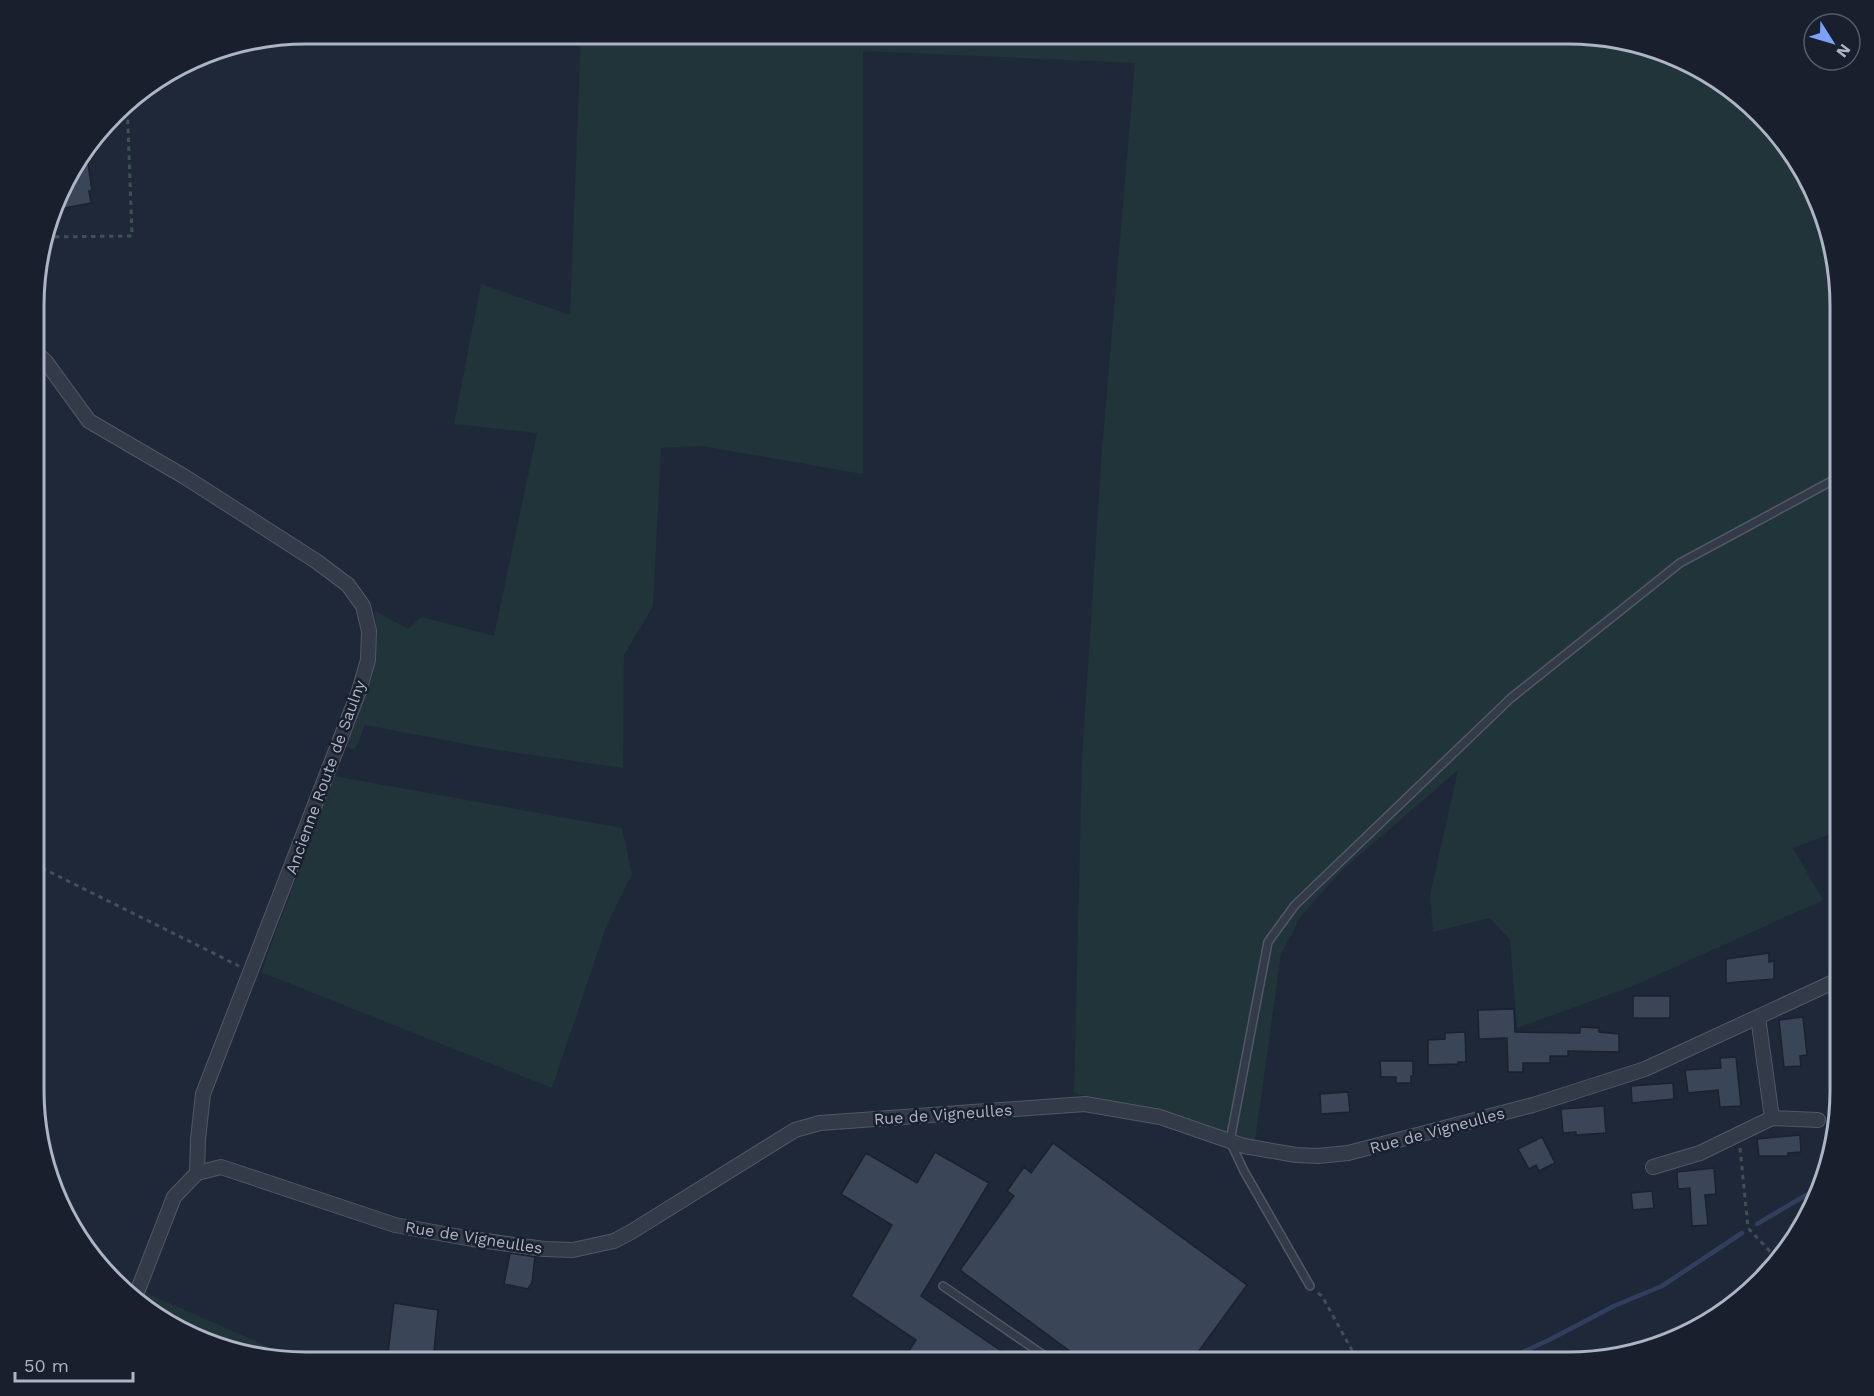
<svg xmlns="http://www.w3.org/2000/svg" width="1874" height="1396" font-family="'Work Sans',sans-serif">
	<rect width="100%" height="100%" fill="#1f2838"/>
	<path fill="#213439" d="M581,33l1005,1 87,20 75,46 65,85 28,120v525l-48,18 30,52 -190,86 -116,42 -7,-88 -20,-22 -57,14 -3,-37 28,-125 -118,102 -39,44 -20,38 -26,187 -99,-29 -82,-19 8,-335 20,-309 33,-386 -272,-12v423l-161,-28 -41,2 -8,158 -29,49 -1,113 -126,-18 -132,-25 -10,24 -11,-2 23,-57 9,-56 -1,-23 33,18 14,-12 72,19 43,-203 -83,-9 27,-140 89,31z
		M334,776l288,52 10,46 -26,53 -54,161 -291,-116z
		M112,1278l191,84h-15l-87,-20 -75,-46z"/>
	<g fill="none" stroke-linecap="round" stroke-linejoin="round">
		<path stroke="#313f5e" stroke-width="4.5" d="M1757,1224l66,-39
			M1505,1363l11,-8 33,-15 65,-34 48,-20 80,-53"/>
	</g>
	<path fill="#3b4558" stroke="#1b212f" stroke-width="1.5" d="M86,149l6,42h-3l2,12 -36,7 14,-41z
		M1769,953v9l5,-1v18l-48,4v-24z
		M1633,996h37v22h-37z
		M1514,1009l1,23 65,1v-6l19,1v4l20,2v18l-51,-1v5h-18v7h-27v9h-15l-1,-34 -28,1 -1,-29z
		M1803,1017l4,38 -7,1 1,10 -17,1 -5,-47z
		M1465,1032l1,30h-8v2l-30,1v-25l17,-1v-6z
		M1736,1057l5,49 -21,1 -2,-17 -30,3 -3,-23 36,-2 -1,-10z
		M1380,1061h33v15h-2v7h-15v-6h-15z
		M1673,1083l1,16 -42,4 -1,-17z
		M1840,1091v18l-4,19h-4l-4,-36z
		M1348,1092l2,20 -29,2 -1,-20z
		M1604,1106l2,27 -30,2v-3l-13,1 -2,-24z
		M1800,1135l1,17 -13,1v3h-29l-2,-17z
		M1542,1137l13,26 -16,8 -3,-6 -7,4 -11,-20z
		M1053,1143l194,142 -57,78h-104l-126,-93 54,-74 -7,-5 17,-24 7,6z
		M935,1152l54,31 -68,113 98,67h-118l15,-23 -65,-44 41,-71 -51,-31 25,-41 51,30z
		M1714,1168l2,26 -11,1 3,30 -16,1 -2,-38 -12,1 -1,-17z
		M1652,1191l2,17 -21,2 -2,-17z
		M510,1253l25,4 -3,25 -4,7 -24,-5z
		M394,1303l44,7 -5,52h-46z"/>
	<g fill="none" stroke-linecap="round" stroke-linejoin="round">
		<defs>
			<path id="lane" d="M943,1286l112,77
				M1310,1286l-66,-115 -14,-30 38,-199 27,-37 216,-207 169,-135 161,-87"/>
			<path id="street" d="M35,352l11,10 43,59 96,56 131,84 32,24 15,21 6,25 -1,29 -9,31 -156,403 -5,45 -1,34
				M1758,1017l14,101
				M1653,1167l47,-14 72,-35 46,2
				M134,1300l40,-103 23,-24 24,-6 174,58 77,14 72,10 29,1 41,-9 17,-9 164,-102 25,-7 265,-19 75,13 84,29 52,9 22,1 30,-3 185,-48 112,-36 195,-90"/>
		</defs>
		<use href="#lane" stroke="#515766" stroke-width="10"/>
		<use href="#street" stroke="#515766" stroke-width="16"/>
		<path stroke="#3f5156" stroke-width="3" stroke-dasharray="4.5 4.5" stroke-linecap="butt" d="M46,237l86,-1 -5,-136
			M34,864l205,102
			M1740,1148l8,80 31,33
			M1318,1293l4,3 37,67"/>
		<use href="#lane" stroke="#333a48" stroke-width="7"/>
		<use href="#street" stroke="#333a48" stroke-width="14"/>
	</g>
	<g text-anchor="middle" stroke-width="5" stroke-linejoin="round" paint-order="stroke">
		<g font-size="16" fill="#adb4c5" stroke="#191f2d">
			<text transform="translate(325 777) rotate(-70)" y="6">Ancienne Route de Saulny</text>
			<text transform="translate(943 1114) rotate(-4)" y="6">Rue de Vigneulles</text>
			<text transform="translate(1437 1130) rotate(-15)" y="6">Rue de Vigneulles</text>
			<text transform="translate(474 1237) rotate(9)" y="6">Rue de Vigneulles</text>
		</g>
	</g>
	<path d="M0 0H1874V1396H0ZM306 44H1568A262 262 0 0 1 1830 306V1090A262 262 0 0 1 1568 1352H306A262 262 0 0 1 44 1090V306A262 262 0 0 1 306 44Z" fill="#191f2d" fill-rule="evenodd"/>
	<path fill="none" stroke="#adb4c5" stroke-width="3" d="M306 44H1568A262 262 0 0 1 1830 306V1090A262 262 0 0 1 1568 1352H306A262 262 0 0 1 44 1090V306A262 262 0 0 1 306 44Z"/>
	<g transform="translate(1832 42) rotate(127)"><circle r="28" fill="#191f2d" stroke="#545b6a" stroke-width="1.5"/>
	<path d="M0-4.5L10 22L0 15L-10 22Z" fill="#7da1fb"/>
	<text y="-9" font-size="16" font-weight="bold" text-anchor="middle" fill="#adb4c5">N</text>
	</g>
	<path d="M15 1372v9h118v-9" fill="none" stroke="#adb4c5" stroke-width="3"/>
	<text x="24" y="1372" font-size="18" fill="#adb4c5" stroke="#191f2d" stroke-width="4.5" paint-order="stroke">50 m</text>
</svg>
